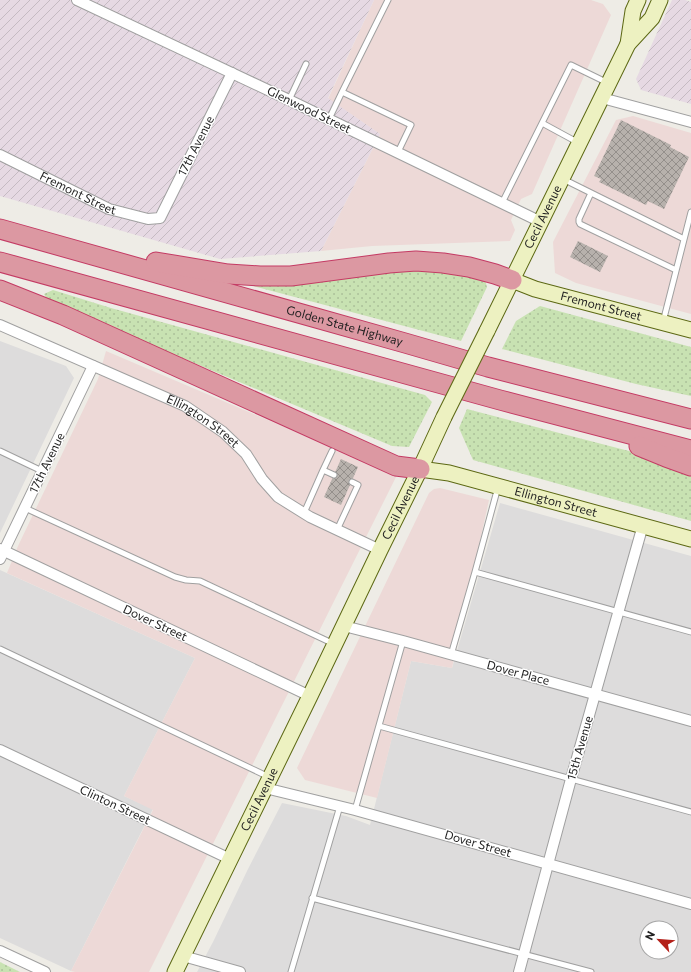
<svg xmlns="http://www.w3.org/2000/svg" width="691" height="972" font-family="Commissioner,sans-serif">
	<defs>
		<pattern id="industrial-furrows" width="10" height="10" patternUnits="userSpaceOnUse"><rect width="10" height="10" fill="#e6d9e3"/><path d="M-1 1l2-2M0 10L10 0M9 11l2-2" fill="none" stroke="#c5bac2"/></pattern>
		<pattern id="grass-dots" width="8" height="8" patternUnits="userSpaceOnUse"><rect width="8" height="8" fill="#c8e2b2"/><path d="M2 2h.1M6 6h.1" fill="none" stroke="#abc199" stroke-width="1.8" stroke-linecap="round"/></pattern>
		<pattern id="building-cross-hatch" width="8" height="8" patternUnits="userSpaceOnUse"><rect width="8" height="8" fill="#b7b1ac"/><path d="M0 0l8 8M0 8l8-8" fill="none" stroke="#948f8b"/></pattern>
	</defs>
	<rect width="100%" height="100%" fill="#eeece6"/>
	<path fill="#dddcdc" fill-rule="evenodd" d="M0,341l66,25 8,12 -74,155z
		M500,503l191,53v416h-494l16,-30 35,-73 34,-66 64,13 24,9 41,-164 41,7zM647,928h24v24h-24z
		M0,570l195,88 -71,138 29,13 -82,162 -71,-33z"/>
	<path fill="#edd9d7" d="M374,0h217l12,4 8,11 -79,179 -11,5 -10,21 4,10 -5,11 -138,5 -51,5 59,-117 -52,-35z
		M633,116l58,17v181l-115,-31 -21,-10 -2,-31 63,-122z
		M106,351l291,124 -248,497h-74l-4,-1 82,-161 -29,-14 71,-138 -188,-85 11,-27 80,-167z
		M440,488l49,12 -37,168 -41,-7 -34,137 -72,-18 -8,-12 132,-275 5,-4z"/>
	<path fill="url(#industrial-furrows)" d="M0,0h374l-46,98 52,36 -59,117 -101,8 -220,-63z
		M672,0h13l6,2v102l-50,-14 -5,-11z"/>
	<path fill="url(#grass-dots)" d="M416,266l29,4 40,10 2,7 -26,54 -227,-60z
		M53,290l58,18 314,87 7,7 -23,45 -17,-1 -343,-144 -5,-8z
		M540,306l151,41v49l-55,-12 -134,-35 14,-28z
		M467,409l189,49 35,14v49l-218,-61 -14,-32z
		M0,962l20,10h-20z"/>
	<path fill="url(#building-cross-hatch)" d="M621,120l50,25 -1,2 19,10 -25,52 -16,-8 -2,4 -47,-23 2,-3 -7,-3z
		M578,241l30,15 -8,16 -30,-15z
		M341,459l17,8 -17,38 -17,-8z"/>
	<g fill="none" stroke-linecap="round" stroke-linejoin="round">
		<defs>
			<path id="service" d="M342,92l46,-92
				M289,100l17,-36
				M329,119l13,-27 69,33 -13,27
				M577,142l-35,-19 29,-58 37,18
				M563,179l121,60
				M591,193l-12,26v3l1,2 96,46
				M502,203l40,-80
				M663,322l28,-110
				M0,451l42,20
				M323,470l9,-19
				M25,508l150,69 11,3 14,1 134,63
				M304,513l19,-43 11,5
				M337,530l21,-45 -6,-3
				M475,572l216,60
				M0,649l269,128
				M451,655l24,-83 23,-85
				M379,726l312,86
				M355,810l48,-169
				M312,898l279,74
				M291,972l49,-166"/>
			<g id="minor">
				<path d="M77,0l212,100 252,122"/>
				<path d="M602,98l89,24"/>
				<path id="s1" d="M0,155l109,54 39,10 12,-1 72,-145"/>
				<path id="s2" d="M0,325l185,81 38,26 23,22 16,25 16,18 32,20 70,33"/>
				<path d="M0,549l310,147"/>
				<path d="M0,559l93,-193"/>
				<path d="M344,626l59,15 288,80"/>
				<path d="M0,750l230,109"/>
				<path d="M265,788l90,22 336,94"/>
				<path d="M0,951l45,21"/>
				<path d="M183,956l57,16"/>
				<path d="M519,972l52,-193 72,-254"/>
			</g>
			<g id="secondary">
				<path d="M628,44l5,-33 5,-11"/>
				<path id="s3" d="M512,280l23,9 156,41"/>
				<path id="s4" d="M487,331l141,-287 24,-26 8,-18"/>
				<path id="s5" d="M420,469l29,4 242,66"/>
				<path id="s6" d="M175,972l135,-276 70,-146 40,-81 24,-52"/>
			</g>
			<g id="motorway">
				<path id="s7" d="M0,229l405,114 83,24 203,52"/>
				<path d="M0,262l500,138 191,50"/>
				<path d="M156,262l72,12 32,2h31l98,-13 27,-2 27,2 26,4 26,7 17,6"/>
				<path d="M0,290l63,25 333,151 24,3"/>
				<path d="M639,446l27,11 25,9"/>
			</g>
		</defs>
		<use href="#service" stroke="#a0a0a0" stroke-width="7"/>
		<use href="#minor" stroke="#a0a0a0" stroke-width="12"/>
		<use href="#secondary" stroke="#5c6813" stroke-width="17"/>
		<use href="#motorway" stroke="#c43b64" stroke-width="21"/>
		<use href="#service" stroke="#fff" stroke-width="5"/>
		<use href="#minor" stroke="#fff" stroke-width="10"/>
		<use href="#secondary" stroke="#edf1c1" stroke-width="15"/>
		<use href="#motorway" stroke="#dc98a2" stroke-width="19"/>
		<defs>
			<path id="secondary-bridge" d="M444,417l43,-86"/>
		</defs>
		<use href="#secondary-bridge" stroke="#5c6813" stroke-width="17" stroke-linecap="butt"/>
		<use href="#secondary-bridge" stroke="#edf1c1" stroke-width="15"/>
	</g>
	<g text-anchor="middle" stroke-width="3" stroke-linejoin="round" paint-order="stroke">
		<g font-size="12" fill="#1f1f1f" stroke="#fff">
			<text transform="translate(309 110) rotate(26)" y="4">Glenwood Street</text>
			<text transform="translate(196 146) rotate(-63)" y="4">17th Avenue</text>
			<text dy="4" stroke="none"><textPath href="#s1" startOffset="87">Fremont Street</textPath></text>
			<text dy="4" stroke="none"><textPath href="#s4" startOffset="127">Cecil Avenue</textPath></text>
			<text dy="4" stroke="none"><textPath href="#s3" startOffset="93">Fremont Street</textPath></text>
			<text dy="4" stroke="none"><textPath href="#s7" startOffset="358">Golden State Highway</textPath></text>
			<text dy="4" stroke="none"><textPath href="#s2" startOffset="225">Ellington Street</textPath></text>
			<text transform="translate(47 463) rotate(-64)" y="4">17th Avenue</text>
			<text dy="4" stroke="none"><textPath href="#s5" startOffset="140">Ellington Street</textPath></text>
			<text dy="4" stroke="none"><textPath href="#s6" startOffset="516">Cecil Avenue</textPath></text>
			<text transform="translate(155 623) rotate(25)" y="4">Dover Street</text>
			<text transform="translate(518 673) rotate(15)" y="4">Dover Place</text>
			<text transform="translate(580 748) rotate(-74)" y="4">15th Avenue</text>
			<text dy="4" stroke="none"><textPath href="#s6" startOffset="192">Cecil Avenue</textPath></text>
			<text transform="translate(115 805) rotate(25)" y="4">Clinton Street</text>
			<text transform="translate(478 844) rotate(16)" y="4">Dover Street</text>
		</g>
	</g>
	<g transform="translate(659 940) rotate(296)"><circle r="19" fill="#ffffff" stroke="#a5a5a5"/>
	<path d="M0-3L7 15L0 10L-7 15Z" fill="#b42019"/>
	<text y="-6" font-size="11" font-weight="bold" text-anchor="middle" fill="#1f1f1f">N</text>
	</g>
</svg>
